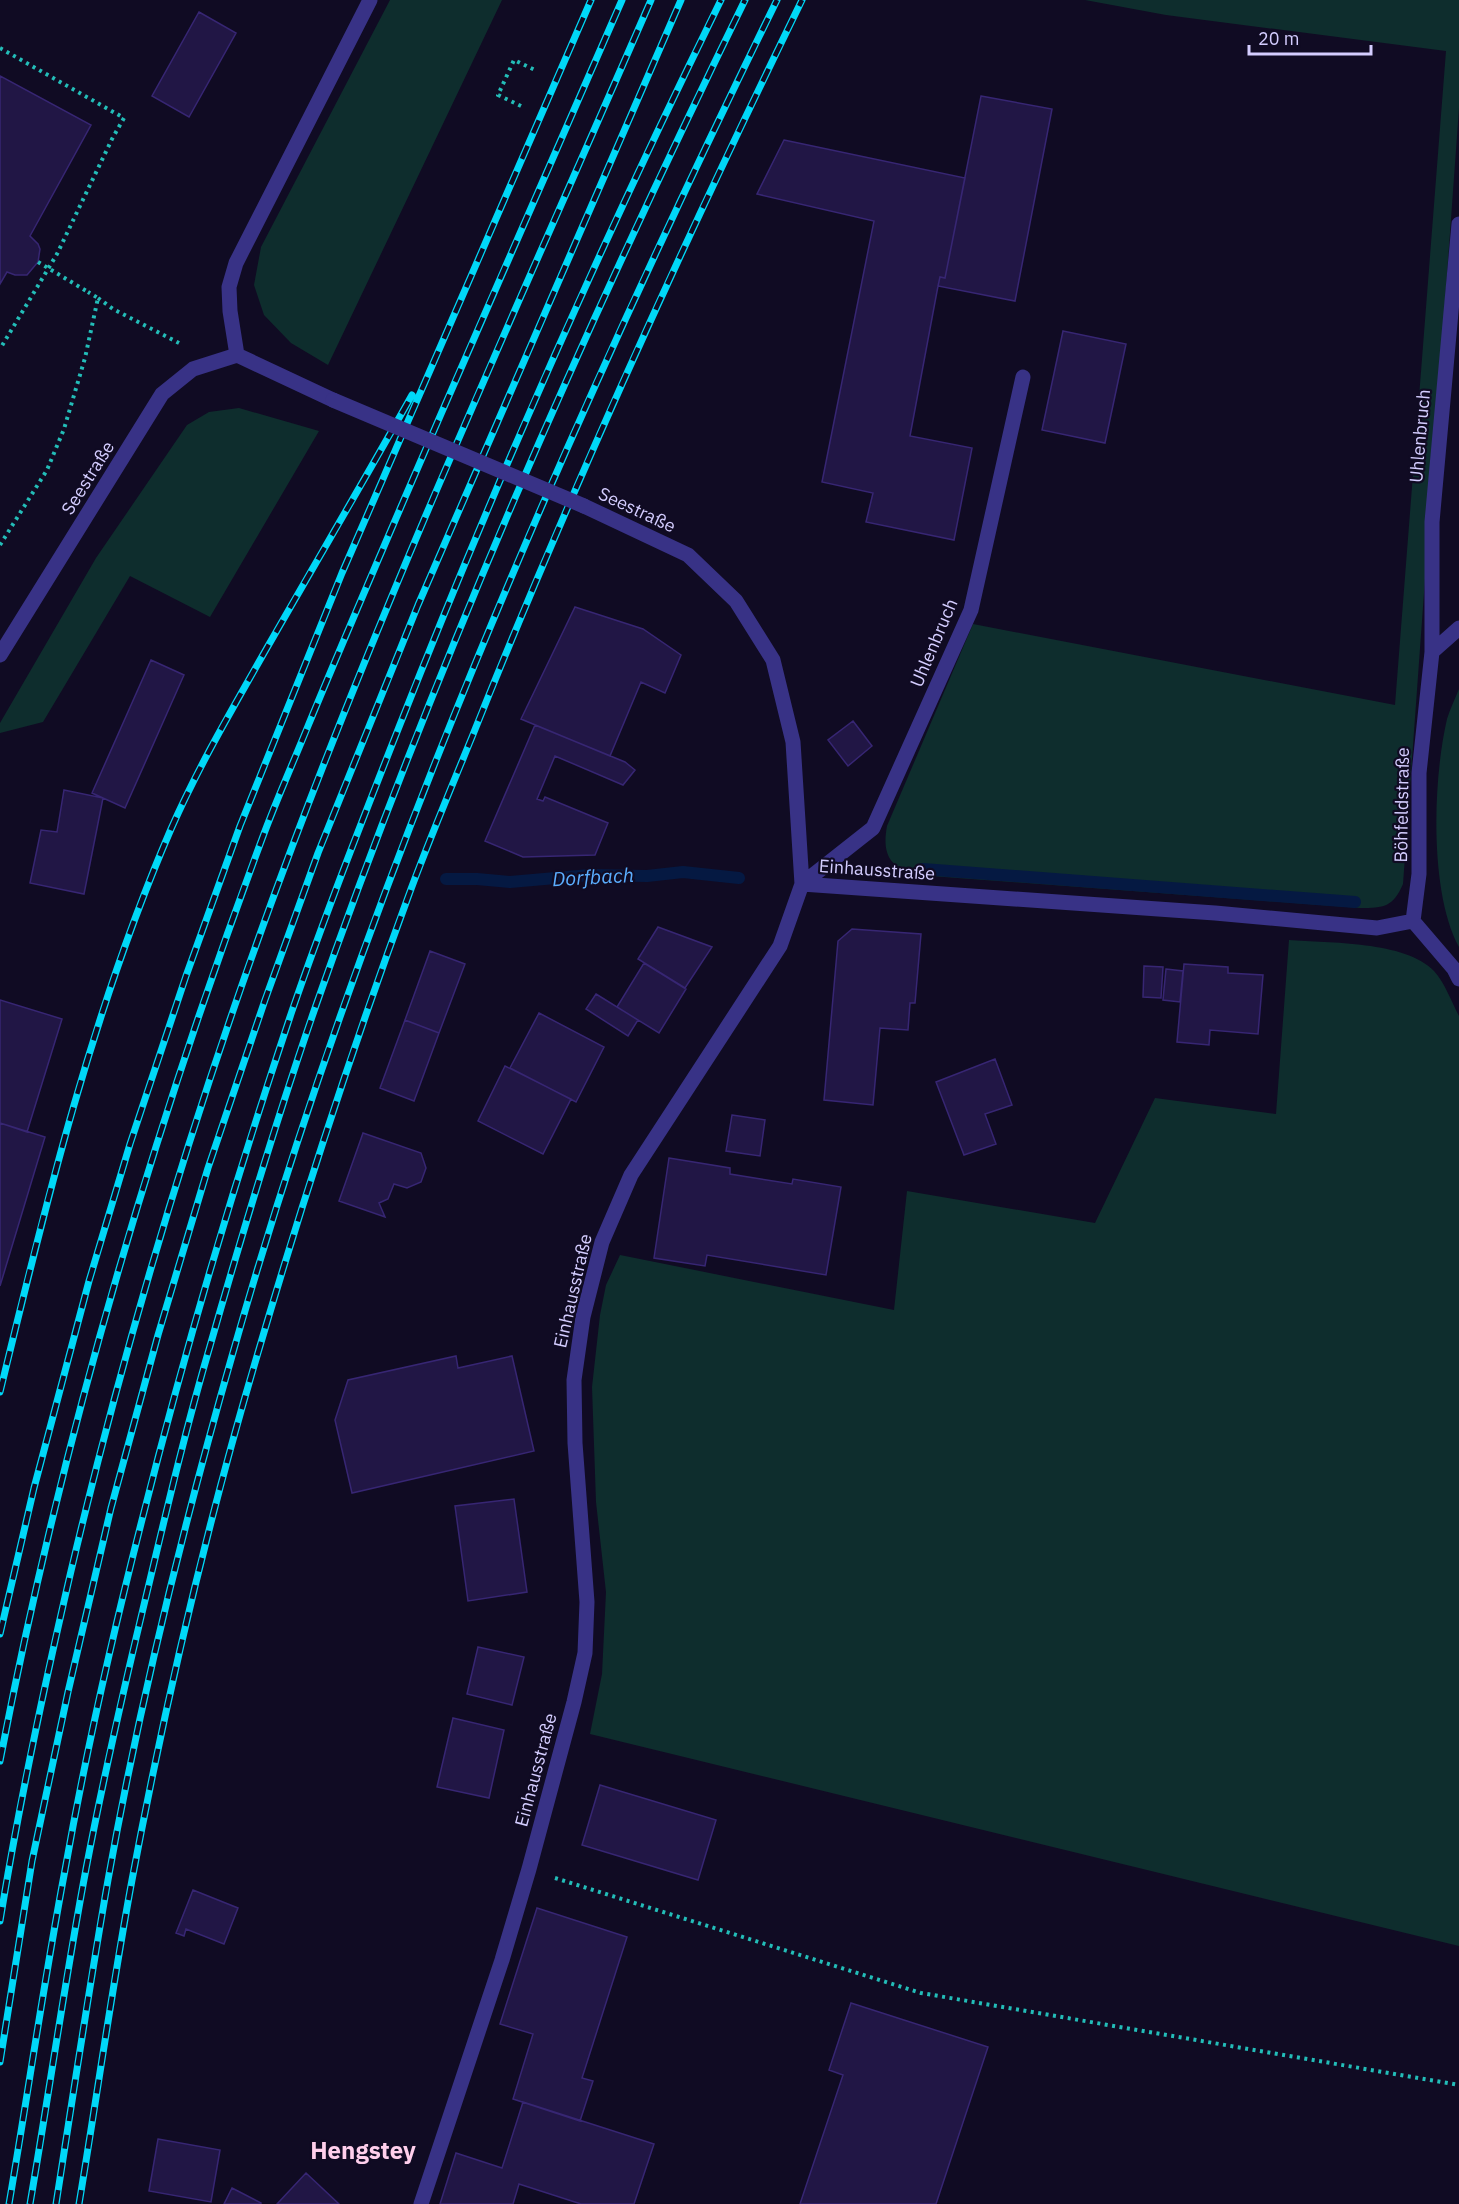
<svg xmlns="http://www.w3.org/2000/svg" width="1459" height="2204" font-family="'IBM Plex Sans',sans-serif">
	<rect width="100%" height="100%" fill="#100b23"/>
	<path fill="#0e2d2d" d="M390,0h112l-174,365 -37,-22 -27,-28 -10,-30 7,-38z
		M1085,0h374v108l-56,776c-10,23 -19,24 -43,24l-443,-33c-28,-8 -35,-21 -30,-49l86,-202 422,81 51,-654 -280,-36z
		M239,408l80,23 -109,186 -80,-41 -87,146 -43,11v-10l96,-165 91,-133 22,-13z
		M1459,689v258c-30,-55 -26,-168 -12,-228 3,-10 8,-20 12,-30z
		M1289,940c39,3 117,1 145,31 11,12 17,30 25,45v930l-869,-212 12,-60 4,-82 -10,-90 -4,-115 8,-72 6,-30 14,-30 274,55 13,-119 188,32 60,-125 121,16z"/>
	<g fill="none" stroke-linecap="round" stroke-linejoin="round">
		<path stroke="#051942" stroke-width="12" d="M923,869l432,33
			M446,879h31l33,3 80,-7 57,1 36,-4 56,6"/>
	</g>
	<path fill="#211645" stroke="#372673" stroke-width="1.5" d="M199,12l37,21 -47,84 -37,-21z
		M0,76l91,49 -61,111 8,8 2,5 -2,13 -11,13h-12l-8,-3 -7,12z
		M981,96l71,13 -37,192 -77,-15 2,-9 5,1z
		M784,140l181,38 -20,100 -5,-1 -2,9 -28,150 62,12 -18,92 -88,-18 7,-29 -51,-11 52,-261 -117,-27z
		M1063,331l63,13 -21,99 -63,-13z
		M575,607l68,22 38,26 -16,38 -24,-11 -31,74 -89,-37z
		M151,660l33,15 -59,133 -33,-15z
		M853,721l19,25 -24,20 -20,-26z
		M535,725l90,37 10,8 -12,15 -68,-29 -18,43 6,2 2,-4 63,26 -13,32 -72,2 -38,-16z
		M64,790l39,8 -19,96 -54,-11 11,-53 16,2z
		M658,927l54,20 -27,41 -47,-29z
		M852,929l69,5 -6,69h-5l-2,27 -28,-2 -7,77 -49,-5 14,-159z
		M430,951l35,13 -26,69 -34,-13z
		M644,963l42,26 -27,44 -42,-26z
		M1184,964l44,3v6l35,2 -5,59 -48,-4 -1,15 -32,-3z
		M1144,966l19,1 -2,31 -18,-1z
		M1166,969l17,2 -3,31 -17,-2z
		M596,994l42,26 -10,16 -42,-27z
		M0,1000l62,19 -35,113 -27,-9z
		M539,1013l65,34 -28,55 -66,-34z
		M405,1020l34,13 -25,68 -34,-13z
		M995,1059l17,46 -27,9 11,30 -32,11 -28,-73z
		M505,1066l66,33 -28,55 -65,-33z
		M732,1115l33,5 -5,36 -34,-5z
		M0,1123l45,14 -45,149z
		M363,1133l58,20 5,15 -5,14 -14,6 -13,-4 -6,15 -9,4 6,14 -46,-16z
		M669,1158l61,10v6l62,10 1,-5 48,8 -15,88 -119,-20 -2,11 -51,-8z
		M456,1356l2,12 54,-12 22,95 -182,42 -17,-73 13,-40z
		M514,1499l13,93 -59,9 -13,-95z
		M478,1647l46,10 -12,48 -45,-11z
		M453,1718l51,12 -15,68 -52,-11z
		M600,1785l116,35 -18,60 -116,-35z
		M193,1890l45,18 -14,36 -38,-15 -2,7 -8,-3z
		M537,1908l90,29 -45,141 11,3 -13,40 -67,-22 20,-65 -33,-10z
		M851,2003l137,44 -52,157h-136l43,-129 -14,-5z
		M523,2102l131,42 -20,60h-53l-62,-20 -6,20h-73l16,-51 46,15z
		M158,2139l62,11 -9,52 -62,-11z
		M306,2173l33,31h-62z
		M232,2188l29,15v1h-37z"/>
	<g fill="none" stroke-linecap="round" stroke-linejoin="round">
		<path stroke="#23bdb8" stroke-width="4" stroke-dasharray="3 4.5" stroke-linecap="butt" d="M0,48l124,70 -12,21 -55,115 -57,95
			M521,106l-23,-11 16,-35 23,11
			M98,298l15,11 66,34
			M0,545l47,-75 17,-41 21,-71 13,-60 -10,-6
			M555,1878l366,115 538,92"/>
		<path stroke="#383286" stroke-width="15" d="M1459,224l-27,298v130l-13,121v101l-6,47 41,48 5,10
			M237,355l-7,-44 -1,-24 7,-24 134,-263
			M1432,652l27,-24
			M0,655l162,-261 31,-25 44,-14 96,45
			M802,884l413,29 162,15 36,-7
			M802,884l71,-56 98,-218 52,-233
			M421,2204l81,-244 27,-91 45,-167 11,-49 2,-51 -12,-159 -1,-63 9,-63 19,-75 29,-67 149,-229 22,-62 -9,-142 -20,-82 -37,-59 -48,-46 -104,-49"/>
		<defs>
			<path id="rail" d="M0,1392c46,-190 93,-383 171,-563 28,-64 63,-123 97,-183 48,-84 97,-167 144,-251
				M0,1634l34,-146 55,-207 41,-137 56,-168 54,-150 102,-253 249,-573
				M0,1761c60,-314 150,-622 262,-922 14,-38 31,-76 46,-113 30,-73 61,-145 92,-217 73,-170 148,-339 222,-509
				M0,1921c19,-118 44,-234 71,-350 58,-246 132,-488 221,-724 108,-287 237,-566 359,-847
				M0,2062l32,-201 36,-169 43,-184 47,-173 50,-167 57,-168 53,-147 100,-248 263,-605
				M9,2204c19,-111 35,-223 56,-334 21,-119 48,-237 78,-354 43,-170 93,-339 149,-505 33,-96 70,-190 107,-284 97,-247 205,-489 322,-727
				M30,2204c19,-111 35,-224 56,-335 18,-95 40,-190 63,-285 19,-80 38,-160 61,-238 32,-112 66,-225 104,-335 121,-346 270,-682 431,-1011
				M56,2204c17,-108 33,-216 52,-324 31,-174 75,-353 124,-524 133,-469 331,-919 545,-1356
				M79,2204c18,-108 33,-216 53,-324 33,-176 74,-352 125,-524 46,-157 97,-313 154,-467 19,-51 40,-101 61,-152 100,-250 212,-495 330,-737"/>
		</defs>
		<use href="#rail" stroke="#00d8f8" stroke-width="7"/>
		<use href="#rail" stroke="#100b23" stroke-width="4.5" stroke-dasharray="14" stroke-linecap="butt"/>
		<path stroke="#23bdb8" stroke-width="4" stroke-dasharray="3 4.5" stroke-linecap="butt" d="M38,262l50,30"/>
		<path stroke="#383286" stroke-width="15" d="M333,400l251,106"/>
	</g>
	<g text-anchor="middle" stroke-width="4.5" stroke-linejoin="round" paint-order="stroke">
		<g font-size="18" fill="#d4cdff" stroke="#100b23">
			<text transform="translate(1420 436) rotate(-85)" y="6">Uhlenbruch</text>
			<text transform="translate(88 478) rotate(-58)" y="6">Seestraße</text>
			<text transform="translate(637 510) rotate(25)" y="6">Seestraße</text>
			<text transform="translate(934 643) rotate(-67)" y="6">Uhlenbruch</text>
			<text transform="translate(1402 805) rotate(-89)" y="6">Böhfeldstraße</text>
			<text transform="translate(877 870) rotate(4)" y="6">Einhausstraße</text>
			<text transform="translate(573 1291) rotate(-77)" y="6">Einhausstraße</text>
			<text transform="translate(536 1770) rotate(-75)" y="6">Einhausstraße</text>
		</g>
		<g font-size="20" font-style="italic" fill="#5baeff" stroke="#100b23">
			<text transform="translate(593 877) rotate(-3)" y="7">Dorfbach</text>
		</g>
		<g font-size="24" font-weight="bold" fill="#ffcfec" stroke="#100b23">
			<text x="363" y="2159">Hengstey</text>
		</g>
	</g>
	<path d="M1249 45v9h122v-9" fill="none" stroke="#d4cdff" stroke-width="3"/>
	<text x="1258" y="45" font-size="18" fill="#d4cdff" stroke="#100b23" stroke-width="4.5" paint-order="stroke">20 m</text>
</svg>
